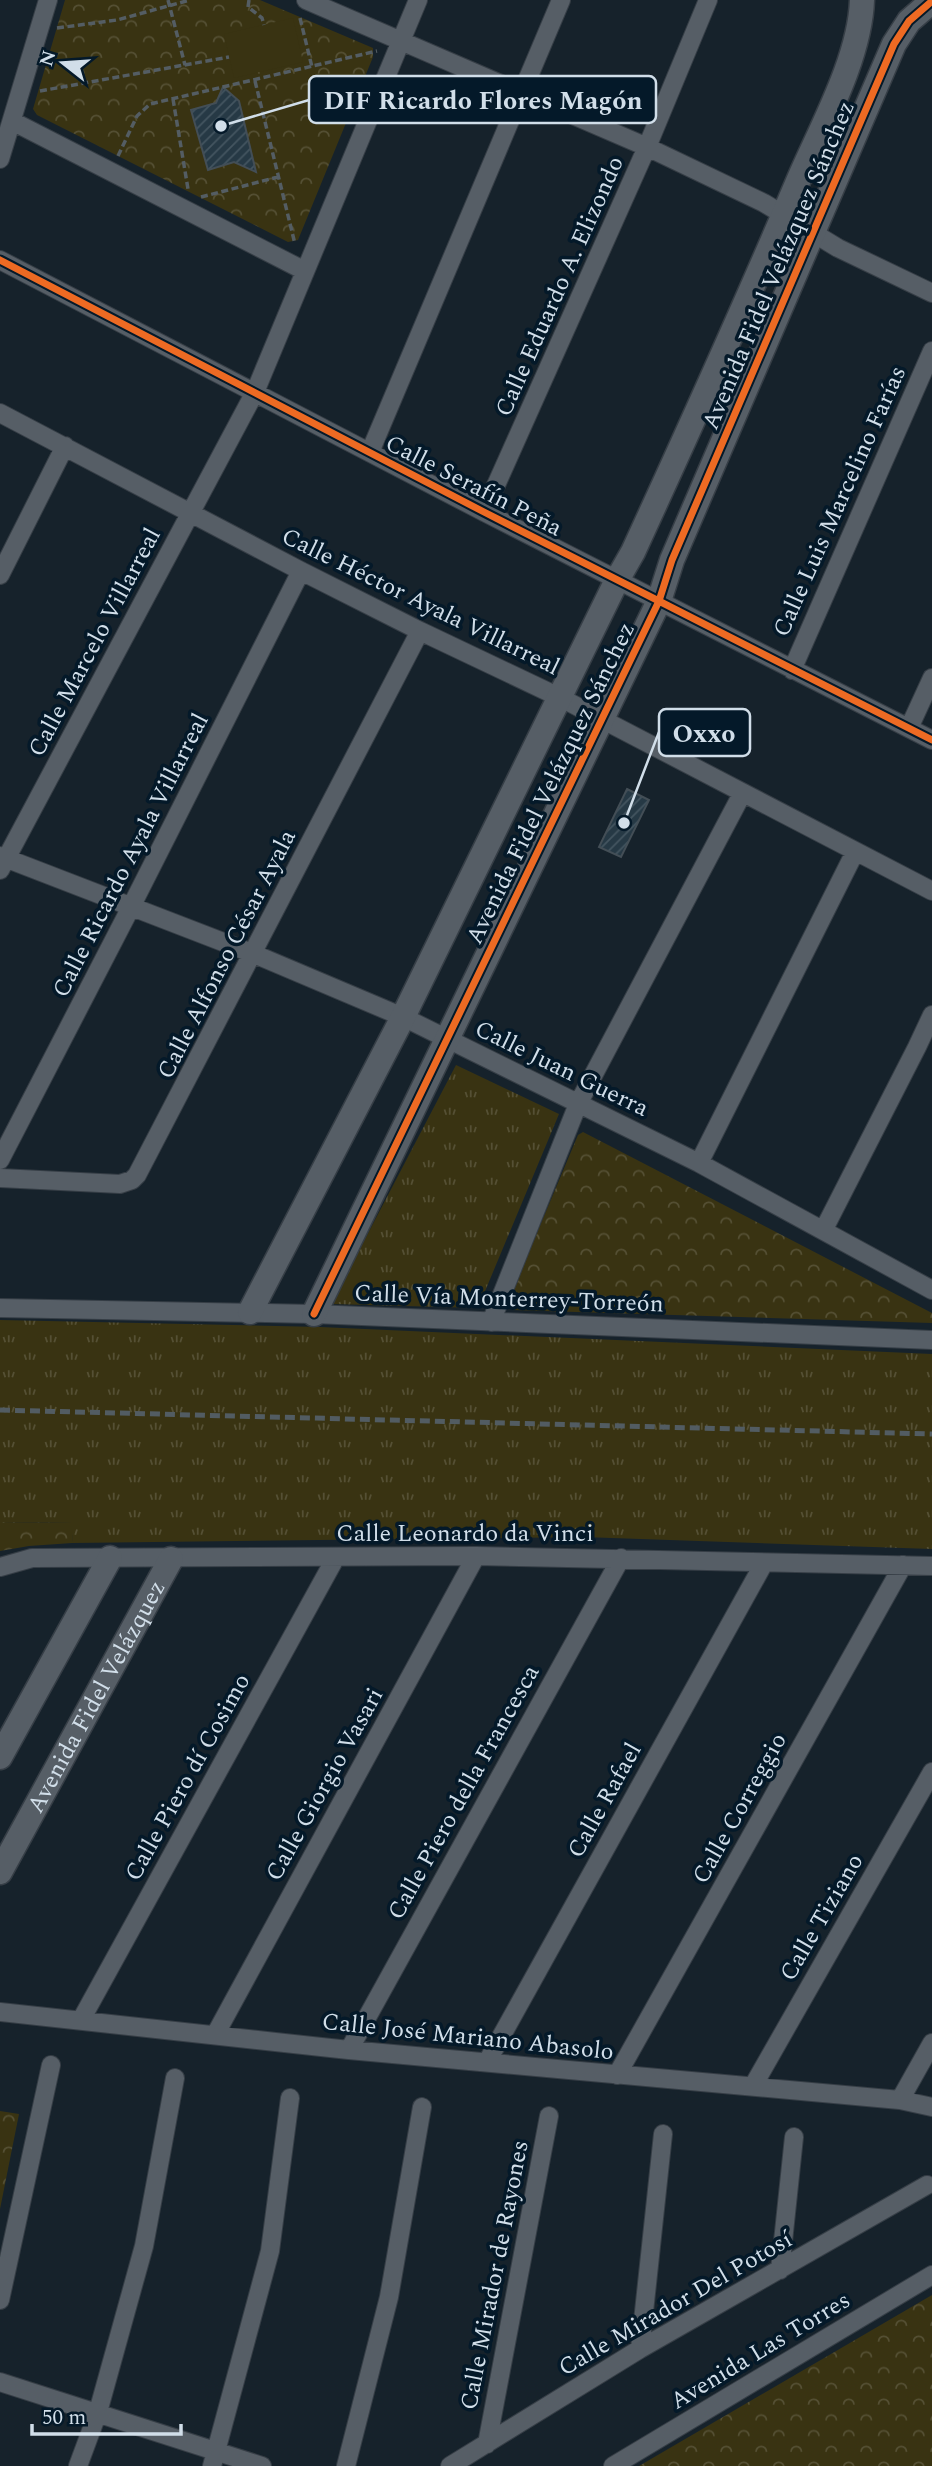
<svg xmlns="http://www.w3.org/2000/svg" width="932" height="2466" font-family="Spectral,serif">
	<defs>
		<pattern id="grass-tufts" width="24" height="20" patternUnits="userSpaceOnUse" patternTransform="scale(1.75)"><rect width="24" height="20" fill="#393312"/><path d="M3 7l-1-3M5 7V3M7 7l1-3M15 17l-1-3M17 17v-4M19 17l1-3" fill="none" stroke="#555034"/></pattern>
		<pattern id="forest-crowns" width="20" height="18" patternUnits="userSpaceOnUse" patternTransform="scale(1.75)"><rect width="20" height="18" fill="#393312"/><path d="M2 6a3 3 0 1 1 6 0M12 15a3 3 0 1 1 6 0" fill="none" stroke="#555034"/></pattern>
		<pattern id="building-hatch" width="6" height="6" patternUnits="userSpaceOnUse" patternTransform="scale(1.75)"><rect width="6" height="6" fill="#263945"/><path d="M-1 1l2-2M0 6l6-6M5 7l2-2" fill="none" stroke="#445560"/></pattern>
	</defs>
	<rect width="100%" height="100%" fill="#16222b"/>
	<path fill="url(#grass-tufts)" d="M456,1065l103,49 -81,194 -147,-4z
		M0,1320l320,7 612,27v195l-349,-12 -511,6 1,-20 -73,-1z"/>
	<path fill="url(#forest-crowns)" d="M65,0h195l113,48v9l-75,183 -10,2 -251,-127 -4,-6z
		M583,1132l349,181v10l-420,-13 -4,-8 70,-167z
		M0,1522l74,1 -2,20 -43,3 -29,5z
		M0,2111l19,3 -19,95z
		M932,2295v171h-293z"/>
	<path fill="#393312" d="M293,18l10,44 -69,16 -10,-44z"/>
	<path fill="url(#building-hatch)" stroke="#434e56" stroke-width="2" d="M223,87l16,14 17,71 -22,-10 -26,8 -17,-60 25,-7z
		M627,789l22,11 -28,57 -22,-10z"/>
	<g fill="none" stroke-linecap="round" stroke-linejoin="round">
		<defs>
			<path id="street" d="M306,0l341,147 117,56 74,45 94,45
				M12,121l293,150
				M0,159l48,-159
				M0,260l484,252 448,228
				M0,413l301,158 119,60 141,67 371,193
				M370,452l191,-452
				M484,512l163,-365 61,-147
				M0,575l65,-129
				M792,670l140,-319
				M909,728l23,-50
				M0,856l254,98 149,63 296,146 233,127
				M0,870l255,-478 163,-392
				M0,1160l131,-253 170,-336
				M699,1163l156,-311
				M0,1178l120,6 12,-4 5,-5 283,-544
				M824,1229l93,-182 15,-32
				M0,1308l314,6 618,26
				M491,1322l87,-218 164,-310
				M0,1567l32,-9 444,-2 456,10
				M0,2012l349,38 551,50 32,7
				M81,2020l255,-463
				M215,2035l261,-479
				M349,2050l272,-492
				M487,2062l277,-499
				M617,2075l286,-510
				M753,2086l179,-314
				M900,2100l32,-57
				M780,2270l14,-133
				M0,2300l51,-235
				M640,2349l23,-215
				M0,2382l262,84
				M487,2444l62,-328
				M78,2466l20,-54 46,-166 31,-168
				M212,2466l58,-215 20,-153
				M346,2466l43,-169 33,-190
				M450,2466l190,-117 287,-164
				M613,2466l319,-191"/>
			<g id="secondary">
				<path d="M250,1312l153,-295 214,-437 16,-28c57,-124 113,-248 166,-373 23,-53 61,-121 63,-179"/>
				<path d="M314,1314l345,-713 13,-41 222,-516 15,-23 23,-20"/>
				<path d="M0,1757l110,-199"/>
				<path id="s1" d="M0,1872l171,-313"/>
			</g>
		</defs>
		<use href="#street" stroke="#363e46" stroke-width="20"/>
		<use href="#secondary" stroke="#363e46" stroke-width="27"/>
		<path stroke="#545d63" stroke-width="3.5" stroke-dasharray="7 3.5" stroke-linecap="butt" d="M168,0l17,65
			M249,0l-1,7 14,11 2,7
			M300,18l12,49
			M57,28l60,-8 73,-20
			M255,81l40,163
			M40,91l189,-34
			M173,99l15,90
			M118,156l19,-40 13,-12 227,-53
			M201,197l77,-20"/>
		<use href="#street" stroke="#565e66" stroke-width="18"/>
		<use href="#secondary" stroke="#565e66" stroke-width="24"/>
		<path stroke="#525c62" stroke-width="5" stroke-dasharray="10 5" stroke-linecap="butt" d="M0,1410l932,24"/>
		<defs>
			<path id="cycleway" d="M0,260l484,252 448,228
				M314,1314l345,-713 13,-41 222,-516 15,-23 23,-20"/>
		</defs>
		<use href="#cycleway" stroke="#041929" stroke-width="11"/>
		<use href="#cycleway" stroke="#ed6a23" stroke-width="7"/>
	</g>
	<g text-anchor="middle" stroke-width="7" stroke-linejoin="round" paint-order="stroke">
		<g font-size="24" fill="#d1dee9" stroke="#041929">
			<text transform="translate(778 265) rotate(-67)" y="8">Avenida Fidel Velázquez Sánchez</text>
			<text transform="translate(559 286) rotate(-66)" y="8">Calle Eduardo A. Elizondo</text>
			<text transform="translate(474 485) rotate(27)" y="8">Calle Serafín Peña</text>
			<text transform="translate(839 501) rotate(-66)" y="8">Calle Luis Marcelino Farías</text>
			<text transform="translate(421 601) rotate(26)" y="8">Calle Héctor Ayala Villarreal</text>
			<text transform="translate(94 642) rotate(-62)" y="8">Calle Marcelo Villarreal</text>
			<text transform="translate(550 783) rotate(-64)" y="8">Avenida Fidel Velázquez Sánchez</text>
			<text transform="translate(130 855) rotate(-63)" y="8">Calle Ricardo Ayala Villarreal</text>
			<text transform="translate(226 954) rotate(-63)" y="8">Calle Alfonso César Ayala</text>
			<text transform="translate(562 1068) rotate(26)" y="8">Calle Juan Guerra</text>
			<text transform="translate(509 1298) rotate(2)" y="8">Calle Vía Monterrey-Torreón</text>
			<text x="465" y="1541">Calle Leonardo da Vinci</text>
			<text dy="8" stroke="none"><textPath href="#s1" startOffset="200">Avenida Fidel Velázquez</textPath></text>
			<text transform="translate(187 1777) rotate(-61)" y="8">Calle Piero dí Cosimo</text>
			<text transform="translate(324 1784) rotate(-61)" y="8">Calle Giorgio Vasari</text>
			<text transform="translate(463 1792) rotate(-61)" y="8">Calle Piero della Francesca</text>
			<text transform="translate(604 1800) rotate(-61)" y="8">Calle Rafael</text>
			<text transform="translate(739 1808) rotate(-61)" y="8">Calle Correggio</text>
			<text transform="translate(821 1917) rotate(-60)" y="8">Calle Tiziano</text>
			<text transform="translate(468 2036) rotate(6)" y="8">Calle José Mariano Abasolo</text>
			<text transform="translate(494 2275) rotate(-79)" y="8">Calle Mirador de Rayones</text>
			<text transform="translate(675 2303) rotate(-30)" y="8">Calle Mirador Del Potosí</text>
			<text transform="translate(760 2350) rotate(-31)" y="8">Avenida Las Torres</text>
		</g>
	</g>
	<path fill="none" stroke="#d1dee9" stroke-width="2.5" d="M221 126L309 100M624 823L659 732"/>
	<g fill="#d1dee9" stroke="#041929" stroke-width="2.5">
		<circle cx="221" cy="126" r="7"/>
		<circle cx="624" cy="823" r="7"/>
	</g>
	<g fill="#041929" stroke="#d1dee9" stroke-width="2.5">
		<rect x="309" y="76" width="347" height="47" rx="7"/>
		<rect x="659" y="709" width="91" height="47" rx="7"/>
	</g>
	<g font-size="26" text-anchor="middle" font-weight="bold" fill="#d1dee9">
		<text x="483" y="109">DIF Ricardo Flores Magón</text>
		<text x="704" y="742">Oxxo</text>
	</g>
	<g transform="translate(63 63) rotate(287)" stroke="#041929" stroke-width="5" paint-order="stroke">
	<path d="M0-5L12 26L0 18L-12 26Z" fill="#d1dee9"/>
	<text y="-10" font-size="19" font-weight="bold" text-anchor="middle" fill="#d1dee9">N</text>
	</g>
	<path d="M32 2424v10h149v-10" fill="none" stroke="#d1dee9" stroke-width="3.5"/>
	<text x="42" y="2424" font-size="21" fill="#d1dee9" stroke="#041929" stroke-width="5" paint-order="stroke">50 m</text>
</svg>
